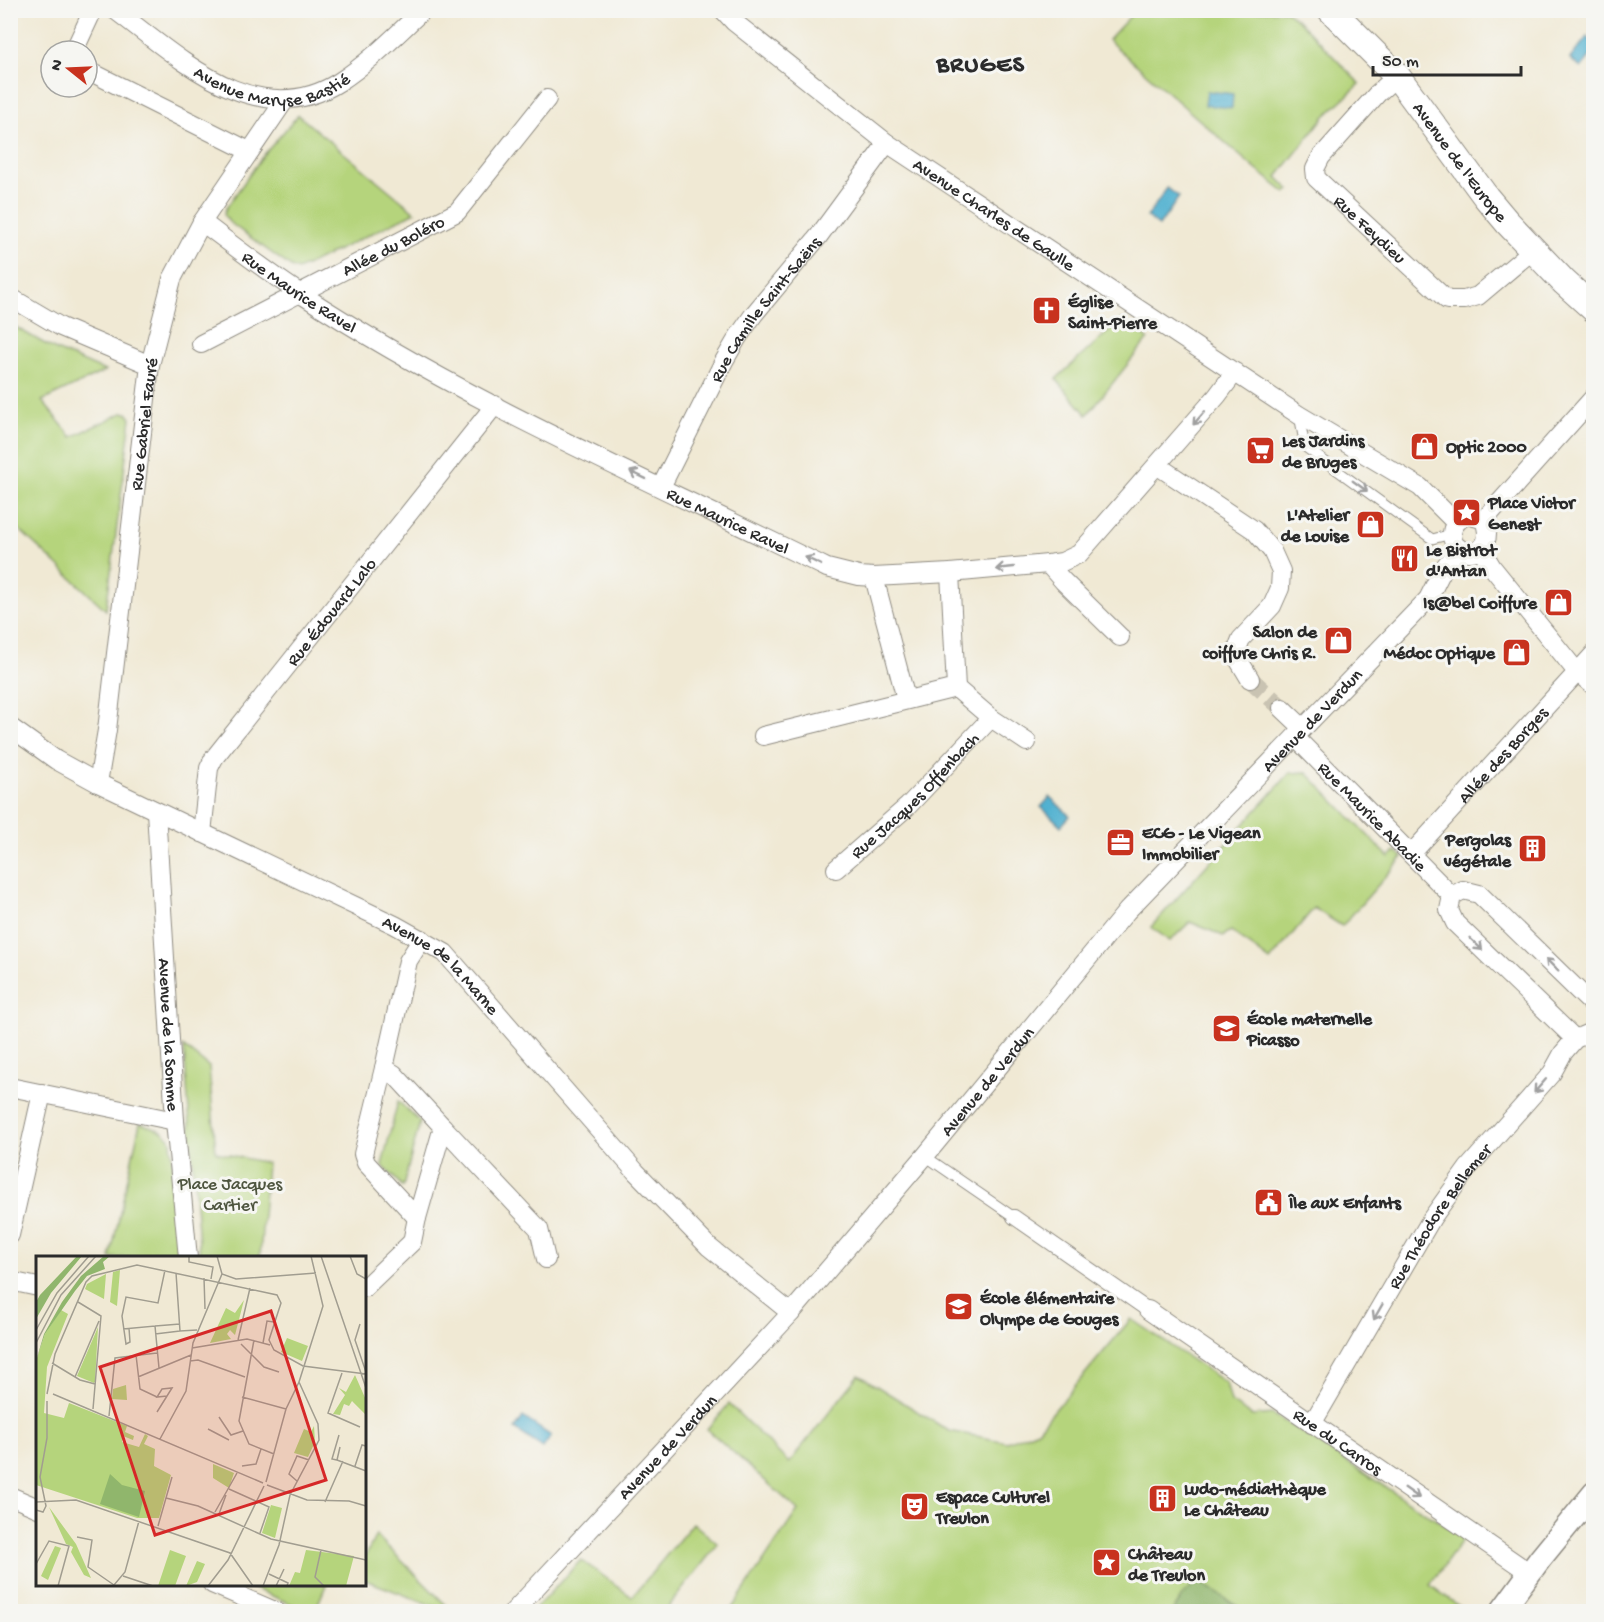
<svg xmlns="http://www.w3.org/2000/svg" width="1604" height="1622" font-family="'Gochi Hand',sans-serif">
	<rect width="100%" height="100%" fill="#f6f6f2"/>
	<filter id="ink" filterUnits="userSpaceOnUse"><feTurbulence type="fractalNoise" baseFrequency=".0167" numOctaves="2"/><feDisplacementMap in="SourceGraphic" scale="12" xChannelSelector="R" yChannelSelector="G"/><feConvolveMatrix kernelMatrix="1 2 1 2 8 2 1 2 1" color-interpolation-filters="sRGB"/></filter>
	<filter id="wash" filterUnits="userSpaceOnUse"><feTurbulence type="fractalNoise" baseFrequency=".008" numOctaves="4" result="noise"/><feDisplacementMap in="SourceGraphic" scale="24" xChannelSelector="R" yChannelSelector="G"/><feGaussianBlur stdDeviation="1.35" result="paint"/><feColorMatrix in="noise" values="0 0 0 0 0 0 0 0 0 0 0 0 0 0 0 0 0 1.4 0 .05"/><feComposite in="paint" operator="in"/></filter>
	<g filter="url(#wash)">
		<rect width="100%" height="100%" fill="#f0e9d4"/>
		<path fill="#b5d47c" stroke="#708054" stroke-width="1.5" d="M1135,11h151l14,11 60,62 -36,33 -47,60 13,13 -4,3 -33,-26 -145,-127z
			M298,115l117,97 -117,58 -7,-3 -62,-45 -5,-7 2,-7 36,-51z
			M1122,319l26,20 -61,76 -31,-36z
			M10,324l44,25 51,22 -63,30 30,36 50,-24h5l4,5 -25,192 -95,-88z
			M1306,772l83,85 7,-6 7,6 -61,69 -28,-18 -44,53 -39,-30 -8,5 -33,-14 -20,19 -19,-14 139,-154z
			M184,1047l25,20 7,85 51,11 -7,94h-60z
			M398,1101l22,21 -17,65 -21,-22z
			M140,1123c12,4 24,6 31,18l9,116 -70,1z
			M1131,1319l95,64 5,19 21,14 21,-2 191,124 -34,47 37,27 -737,-1 68,-101 -91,-81 22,-25 60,59 70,-88 90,56 58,11 31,-12z
			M693,1523l25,21 -53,67h-132l48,-51 51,37z
			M376,1535l69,69 -1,6 -79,-30v-23z
			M246,1585l80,-1v1l-11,26 -5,1z"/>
		<path fill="#90b66c" stroke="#5e704c" stroke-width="1.5" d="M1198,1581l47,30h-72l10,-16z"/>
		<path fill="#51b1d0" stroke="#3e6e7e" stroke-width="1.5" d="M1587,37l6,5v11l-12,15 -11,-9z
			M1207,91l26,3 -1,14 -27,-3z
			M1167,188l12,9 -20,29 -12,-9z
			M1050,797l20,19 -9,10 -20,-19z
			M523,1417l28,19 -8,12 -28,-19z"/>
	</g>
	<g filter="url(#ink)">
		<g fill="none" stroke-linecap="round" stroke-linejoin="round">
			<path stroke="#c9c3b2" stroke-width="18" stroke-dasharray="18 9" stroke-linecap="butt" d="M1250,679l32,29"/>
			<defs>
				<path id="service" d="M1299,415l6,32 127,92 20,-5
					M925,1156l89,61"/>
				<path id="pedestrian" d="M1014,1217l134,93"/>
				<g id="minor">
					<path id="s1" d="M115,10c63,47 142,124 224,72 31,-20 57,-47 84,-72"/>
					<path id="s2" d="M723,10l11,12 153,121 412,272 121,72 36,36"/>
					<path d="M74,51l19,-41"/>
					<path d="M87,70l162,81"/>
					<path id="s3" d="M1397,76l-19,17 -57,64 -6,12 1,9 131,122h17l14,-4 56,-47"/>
					<path id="s4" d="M202,222c32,24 65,50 99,72 164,108 350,187 526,274l32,8 15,1 76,-4 98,-9 14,-2 17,-8 138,-158 18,-24"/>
					<path d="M10,297l51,30 89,38"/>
					<path id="s5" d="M201,344l256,-132 90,-113"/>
					<path d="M1158,466l96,64 18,21 9,20 -1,17 -8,18 -31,33 -6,15 15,25"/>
					<path id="s6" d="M661,487l63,-126 14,-24 16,-23 64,-77 69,-94"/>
					<path d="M1465,516h6l13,4c15,39 -32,41 -32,14 0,-9 6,-14 13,-18z"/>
					<path d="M1484,520l110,-123"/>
					<path d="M1481,549l11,18 85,105 17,14"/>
					<path d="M1048,564l15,17 57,56"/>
					<path d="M874,577l32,122"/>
					<path d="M956,688l35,30 36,24"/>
					<path d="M1282,708l21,20"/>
					<path id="s7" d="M10,727l46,33 42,23 297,142 50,28 191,219 73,75 82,66"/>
					<path d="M763,736l193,-48 -6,-115"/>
					<path id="s8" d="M1295,737l157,159"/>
					<path id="s9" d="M98,783l9,-53 43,-365 22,-86 30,-57 83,-122"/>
					<path id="s10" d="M156,811l19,310 13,137"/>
					<path id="s11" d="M202,833l7,-65 5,-10 281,-353"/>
					<path id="s12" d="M1411,854l183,-200"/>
					<path id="s13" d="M836,869l72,-63 83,-88"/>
					<path d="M1575,1039l-120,-116 -6,-13 3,-14 11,-6 16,4 115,112"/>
					<path d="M384,1068l10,6 49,53 -26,91 -51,-55 -3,-9z"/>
					<path d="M384,1068l24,-107 14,-22"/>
					<path d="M10,1087l165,34"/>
					<path d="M443,1127l96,102 7,30"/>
					<path d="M10,1235l32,-142"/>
					<path d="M10,1281l28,6"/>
					<path d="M364,1288l48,-46 5,-24"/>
					<path id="s14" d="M1148,1310l382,263"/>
					<path id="s15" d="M1312,1424l120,-206 36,-50 84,-95 11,-20 12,-14 14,-6 5,-5"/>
					<path d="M10,1496l28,12"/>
					<path d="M212,1584l65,28"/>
					<path id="s16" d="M513,1612l278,-299 134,-157 202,-245 301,-312 15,-30 16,-21"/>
				</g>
				<path id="tertiary" d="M1501,1612l39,-53 54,-66"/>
				<g id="secondary">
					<path id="s17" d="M1331,10l66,66 89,121 21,25 57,60 30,27"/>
				</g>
			</defs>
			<use href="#service" stroke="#8e8a80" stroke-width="11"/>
			<use href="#pedestrian" stroke="#8e8a80" stroke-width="16"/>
			<use href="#minor" stroke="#8e8a80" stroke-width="20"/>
			<use href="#tertiary" stroke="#8e8a80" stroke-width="25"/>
			<use href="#secondary" stroke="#8e8a80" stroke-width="28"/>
			<use href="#service" stroke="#fff" stroke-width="9"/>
			<use href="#pedestrian" stroke="#fff" stroke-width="14"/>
			<use href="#minor" stroke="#fff" stroke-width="18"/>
			<use href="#tertiary" stroke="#fff" stroke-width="22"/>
			<use href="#secondary" stroke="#fff" stroke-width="26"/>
		</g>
		<defs><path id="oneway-shaft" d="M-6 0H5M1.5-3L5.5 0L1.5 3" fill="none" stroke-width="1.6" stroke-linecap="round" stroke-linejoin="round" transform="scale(1.5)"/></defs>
		<g stroke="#a0a0a0">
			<use href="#oneway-shaft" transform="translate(1199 418) rotate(131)"/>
			<use href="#oneway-shaft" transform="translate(638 475) rotate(-154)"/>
			<use href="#oneway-shaft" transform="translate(1360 486) rotate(36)"/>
			<use href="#oneway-shaft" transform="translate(813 561) rotate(-154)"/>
			<use href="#oneway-shaft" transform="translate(1005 568) rotate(174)"/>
			<use href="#oneway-shaft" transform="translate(1476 944) rotate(44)"/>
			<use href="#oneway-shaft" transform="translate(1552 965) rotate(-135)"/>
			<use href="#oneway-shaft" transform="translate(1540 1086) rotate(131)"/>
			<use href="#oneway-shaft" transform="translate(1378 1312) rotate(120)"/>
			<use href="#oneway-shaft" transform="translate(1412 1493) rotate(35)"/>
		</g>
	</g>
	<defs>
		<symbol id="church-square" viewBox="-11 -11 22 22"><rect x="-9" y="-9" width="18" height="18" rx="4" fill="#c8321e" stroke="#f6f6f2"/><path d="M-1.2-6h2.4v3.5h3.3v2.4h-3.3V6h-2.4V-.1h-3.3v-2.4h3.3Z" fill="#fff"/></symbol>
		<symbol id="shop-square" viewBox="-11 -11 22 22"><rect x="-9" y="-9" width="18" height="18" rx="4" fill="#c8321e" stroke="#f6f6f2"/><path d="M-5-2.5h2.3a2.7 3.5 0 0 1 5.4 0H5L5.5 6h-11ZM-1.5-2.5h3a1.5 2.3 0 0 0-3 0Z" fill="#fff"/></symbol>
		<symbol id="supermarket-square" viewBox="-11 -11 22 22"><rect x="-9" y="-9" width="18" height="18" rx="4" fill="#c8321e" stroke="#f6f6f2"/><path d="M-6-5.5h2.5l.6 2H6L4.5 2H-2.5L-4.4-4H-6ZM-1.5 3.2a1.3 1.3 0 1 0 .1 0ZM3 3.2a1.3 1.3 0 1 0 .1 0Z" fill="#fff"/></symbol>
		<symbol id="sight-square" viewBox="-11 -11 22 22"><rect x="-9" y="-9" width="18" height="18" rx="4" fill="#c8321e" stroke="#f6f6f2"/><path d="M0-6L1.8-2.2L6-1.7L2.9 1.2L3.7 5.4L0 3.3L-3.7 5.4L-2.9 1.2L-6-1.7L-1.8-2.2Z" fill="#fff"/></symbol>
		<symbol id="restaurant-square" viewBox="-11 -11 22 22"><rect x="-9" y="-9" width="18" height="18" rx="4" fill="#c8321e" stroke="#f6f6f2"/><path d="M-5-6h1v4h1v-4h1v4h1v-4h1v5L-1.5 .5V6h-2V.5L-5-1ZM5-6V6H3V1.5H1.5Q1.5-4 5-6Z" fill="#fff"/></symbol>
		<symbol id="office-square" viewBox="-11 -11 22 22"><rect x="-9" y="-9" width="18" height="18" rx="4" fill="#c8321e" stroke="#f6f6f2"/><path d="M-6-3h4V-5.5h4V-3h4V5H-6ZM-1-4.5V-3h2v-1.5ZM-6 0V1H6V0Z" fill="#fff"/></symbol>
		<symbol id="building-square" viewBox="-11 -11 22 22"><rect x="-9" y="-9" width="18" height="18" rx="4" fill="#c8321e" stroke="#f6f6f2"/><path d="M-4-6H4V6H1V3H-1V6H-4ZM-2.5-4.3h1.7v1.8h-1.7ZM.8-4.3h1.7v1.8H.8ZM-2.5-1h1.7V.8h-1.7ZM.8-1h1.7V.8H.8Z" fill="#fff"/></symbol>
		<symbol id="school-square" viewBox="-11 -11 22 22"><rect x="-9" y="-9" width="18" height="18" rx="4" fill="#c8321e" stroke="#f6f6f2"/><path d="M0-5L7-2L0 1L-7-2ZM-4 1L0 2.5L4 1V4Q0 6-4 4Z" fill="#fff"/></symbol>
		<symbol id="civic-square" viewBox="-11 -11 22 22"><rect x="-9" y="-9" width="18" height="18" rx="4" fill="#c8321e" stroke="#f6f6f2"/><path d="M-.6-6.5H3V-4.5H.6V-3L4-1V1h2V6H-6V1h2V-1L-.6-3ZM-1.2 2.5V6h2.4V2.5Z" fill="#fff"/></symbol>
		<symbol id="theatre-square" viewBox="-11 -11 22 22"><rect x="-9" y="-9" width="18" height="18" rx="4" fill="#c8321e" stroke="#f6f6f2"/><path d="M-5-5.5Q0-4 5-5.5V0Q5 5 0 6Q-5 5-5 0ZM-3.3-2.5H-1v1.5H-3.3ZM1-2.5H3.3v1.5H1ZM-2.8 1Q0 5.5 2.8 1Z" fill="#fff"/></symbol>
	</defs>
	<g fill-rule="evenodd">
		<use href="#church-square" x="1030" y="294" width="33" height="33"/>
		<use href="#shop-square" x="1408" y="430" width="33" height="33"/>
		<use href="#supermarket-square" x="1244" y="434" width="33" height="33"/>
		<use href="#sight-square" x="1450" y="496" width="33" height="33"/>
		<use href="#shop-square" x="1354" y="508" width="33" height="33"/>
		<use href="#restaurant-square" x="1388" y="542" width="33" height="33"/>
		<use href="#shop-square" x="1542" y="586" width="33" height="33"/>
		<use href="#shop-square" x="1322" y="624" width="33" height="33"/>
		<use href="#shop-square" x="1500" y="636" width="33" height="33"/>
		<use href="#office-square" x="1104" y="826" width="33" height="33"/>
		<use href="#building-square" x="1516" y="832" width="33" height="33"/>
		<use href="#school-square" x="1210" y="1012" width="33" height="33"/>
		<use href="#civic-square" x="1252" y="1186" width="33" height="33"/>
		<use href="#school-square" x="942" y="1290" width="33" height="33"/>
		<use href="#building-square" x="1146" y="1482" width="33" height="33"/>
		<use href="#theatre-square" x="898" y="1490" width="33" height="33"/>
		<use href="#sight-square" x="1090" y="1546" width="33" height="33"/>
	</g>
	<g text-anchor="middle" stroke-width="6" stroke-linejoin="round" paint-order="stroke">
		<g font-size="18" fill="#2b2b2b" stroke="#f6f6f2">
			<text dy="6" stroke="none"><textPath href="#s1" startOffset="182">Avenue Maryse Bastié</textPath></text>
			<text dy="6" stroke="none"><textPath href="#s17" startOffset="200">Avenue de l'Europe</textPath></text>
			<text dy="6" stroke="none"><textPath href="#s2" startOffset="340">Avenue Charles de Gaulle</textPath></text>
			<text dy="6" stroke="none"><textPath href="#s3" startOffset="208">Rue Feydieu</textPath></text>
			<text dy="6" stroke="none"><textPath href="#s5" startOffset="216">Allée du Boléro</textPath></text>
			<text dy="6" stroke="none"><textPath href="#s4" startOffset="120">Rue Maurice Ravel</textPath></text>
			<text dy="6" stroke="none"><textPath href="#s6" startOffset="207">Rue Camille Saint-Saëns</textPath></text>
			<text dy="6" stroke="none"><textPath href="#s9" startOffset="362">Rue Gabriel Fauré</textPath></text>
			<text dy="6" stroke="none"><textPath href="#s4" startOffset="606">Rue Maurice Ravel</textPath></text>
			<text dy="6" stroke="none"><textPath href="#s11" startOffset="264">Rue Édouard Lalo</textPath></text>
			<text dy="6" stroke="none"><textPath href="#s16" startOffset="1198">Avenue de Verdun</textPath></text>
			<text dy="6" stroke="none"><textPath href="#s12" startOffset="135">Allée des Borges</textPath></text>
			<text dy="6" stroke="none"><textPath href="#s13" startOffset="108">Rue Jacques Offenbach</textPath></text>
			<text dy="6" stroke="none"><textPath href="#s8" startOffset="111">Rue Maurice Abadie</textPath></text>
			<text dy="6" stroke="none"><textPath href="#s7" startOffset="495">Avenue de la Marne</textPath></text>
			<text dy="6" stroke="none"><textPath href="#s10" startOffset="224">Avenue de la Somme</textPath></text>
			<text dy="6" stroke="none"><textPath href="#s16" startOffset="712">Avenue de Verdun</textPath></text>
			<text dy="6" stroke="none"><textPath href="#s15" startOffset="244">Rue Théodore Bellemer</textPath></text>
			<text dy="6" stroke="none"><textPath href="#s14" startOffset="231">Rue du Carros</textPath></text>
			<text dy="6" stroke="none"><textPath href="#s16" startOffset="226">Avenue de Verdun</textPath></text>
		</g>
		<g font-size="18" font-weight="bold" fill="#2b2b2b" stroke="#f6f6f2" text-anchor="start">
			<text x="1068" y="307">Église<tspan x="1068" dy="21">Saint-Pierre</tspan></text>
			<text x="1282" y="446">Les Jardins<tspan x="1282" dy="21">de Bruges</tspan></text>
			<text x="1446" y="452">Optic 2000</text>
			<text x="1488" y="508">Place Victor<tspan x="1488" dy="21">Genest</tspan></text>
			<text x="1349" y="520" text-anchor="end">L'Atelier<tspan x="1349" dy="21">de Louise</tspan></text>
			<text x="1426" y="555">Le Bistrot<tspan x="1426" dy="21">d'Antan</tspan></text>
			<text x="1537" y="608" text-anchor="end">Is@bel Coiffure</text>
			<text x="1317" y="637" text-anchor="end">Salon de<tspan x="1317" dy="21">coiffure Chris R.</tspan></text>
			<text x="1495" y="658" text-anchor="end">Médoc Optique</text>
			<text x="1142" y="838">ECG - Le Vigean<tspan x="1142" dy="21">Immobilier</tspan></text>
			<text x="1511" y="845" text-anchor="end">Pergolas<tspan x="1511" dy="21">végétale</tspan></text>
			<text x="1247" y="1024">École maternelle<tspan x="1247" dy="21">Picasso</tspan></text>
			<text x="1289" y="1208">Île aux Enfants</text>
			<text x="980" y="1303">École élémentaire<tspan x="980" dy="21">Olympe de Gouges</tspan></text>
			<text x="1184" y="1494">Ludo-médiathèque<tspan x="1184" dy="21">Le Château</tspan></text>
			<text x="936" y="1502">Espace Culturel<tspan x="936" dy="21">Treulon</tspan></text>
			<text x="1128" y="1559">Château<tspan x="1128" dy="21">de Treulon</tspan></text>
		</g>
		<g font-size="18" fill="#4e553f" stroke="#f6f6f2">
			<text x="230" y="1189">Place Jacques<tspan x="230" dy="21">Cartier</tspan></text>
		</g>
		<g font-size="24" font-weight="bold" letter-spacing="1.5" fill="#2b2b2b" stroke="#f6f6f2">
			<text x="981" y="71">BRUGES</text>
		</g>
	</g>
	<g transform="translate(36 1256)">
		<rect width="330" height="330" fill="#f0e9d4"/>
		<path d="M84,14l-3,36 -7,-4 3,-30zM70,18l-2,25 -19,-10 2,-5zM208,44l-9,35 -5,-5 -3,4 4,5 -21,4 16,-35 9,5zM25,54l7,4 -21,53 -3,46 20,5 5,-15 58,23 -2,6 9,4 -1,4 -10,-4 -1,6 17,5 6,-13 3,2 -4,8 11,5 -1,17 17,9 -12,43h-22l-101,-33v-124l9,-27zM62,71l-3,55 -1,1 -17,-7zM251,82l21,8 -6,15 -21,-9zM319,119l11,25v15l-14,-14 -3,5 -5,-2 -4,11 -7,-1 12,-19 -6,-7 7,4zM90,129l1,15 -15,-1 1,-10zM278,170l1,16 -7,15 -14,-4 10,-24 7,3zM177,208l21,9 -5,15 -16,-10zM235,249l11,3 -7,30 -13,-5zM13,251l27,37 15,34 -7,-3 -13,-23 2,-5 -7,-3zM19,290l6,2 -13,32 -7,-4zM134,294l16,6 -11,30h-17zM270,294l48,6 -8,30h-57l6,-14 5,1zM161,305l8,3 -8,18 -11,4z" fill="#b5d47c"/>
		<path d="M41,0h5l-31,37 -15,26v-17l4,-7zM68,0h6l-7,6 2,7 -18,7 -12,15 -30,43 -9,27 8,-27 18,-32 19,-26zM74,218l12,11 23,6 -6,26 -39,-13z" fill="#90b66c"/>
		<path fill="none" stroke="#a19d90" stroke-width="1.5" d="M153,0v6l24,5 -2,12M181,0l5,18 14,5 80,-6M285,0l45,132M314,0l7,18 9,5M140,17l4,58 17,-1M168,22l1,31M42,46l23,14 -8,93M324,68l-5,16 11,32M119,70l25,-2M93,72l1,14 -4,2 -4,-28 4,-19 32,6 7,-33M87,73l32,-3 4,42M0,74l21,-37 32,-37M119,78l25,-3M202,84l12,-52M218,84l-15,81 10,23 25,10M0,87l25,-48 35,-39M227,87l4,-22 7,1M205,88l23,23 15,5M156,92l55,-9 23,6M100,99l4,34 17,8M154,105l8,-1 47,17M16,107l28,17 15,4M306,117l-14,40 32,14M39,121l24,-56M102,121l53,-22M136,132l-5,8 -10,1 5,-8zM11,138l8,-40 31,-72 6,-6 45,-11 140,30 4,8 -12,37 5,10 29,16 63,8M17,138l210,89M206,141l44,12M121,156l10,-16M73,160l6,-58 42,-5M183,161l12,18 12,-4M172,173l21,11M303,179l-7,24 5,1 3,-13M124,183l26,-48 7,-48 29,-69M301,204l29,11M206,210l14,-2 5,-15M319,210l7,-21 4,1M261,225l-8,-7 8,-18 12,4M230,226l20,-73 13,-27M231,229l40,15 42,1 17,5M193,233l40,18 -9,26M130,242l32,8 73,33 95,21M0,246l40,-2 154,53 23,33M289,246l18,-41M0,254l7,2 3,-6 -6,-29 7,-39v-37M179,256l22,-39M183,258l7,-19M122,270l14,-49M41,281l15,3 -4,27 26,18M285,294l-6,27 9,9M0,308l13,-23 20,5 -11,40M233,318l19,9 -1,3M87,320l30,10M78,329l11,-13 14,-51M172,330l20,-26 36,-74M227,330l16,-41 11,-50 29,-55 -1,-16 -19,-42 24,-76 -12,-50M240,330l8,-17"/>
		<path fill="#d62828" fill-opacity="0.15" stroke="#d62828" stroke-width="3" d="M235,55l55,169 -171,55 -55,-168z"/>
		<rect width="330" height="330" fill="none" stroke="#2b2b2b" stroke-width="3"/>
	</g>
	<rect width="1604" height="1622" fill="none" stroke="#f6f6f2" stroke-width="36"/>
	<g transform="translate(69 69) rotate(288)"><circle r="28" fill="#f6f6f2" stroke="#a5a5a2" stroke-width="1.5"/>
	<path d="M0-4.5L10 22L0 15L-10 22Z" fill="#c8321e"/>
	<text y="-9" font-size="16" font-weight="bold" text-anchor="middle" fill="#2b2b2b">N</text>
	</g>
	<path d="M1373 66v9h148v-9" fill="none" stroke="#2b2b2b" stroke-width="3"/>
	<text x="1382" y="66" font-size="18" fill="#2b2b2b" stroke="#f6f6f2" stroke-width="4.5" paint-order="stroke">50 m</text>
</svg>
